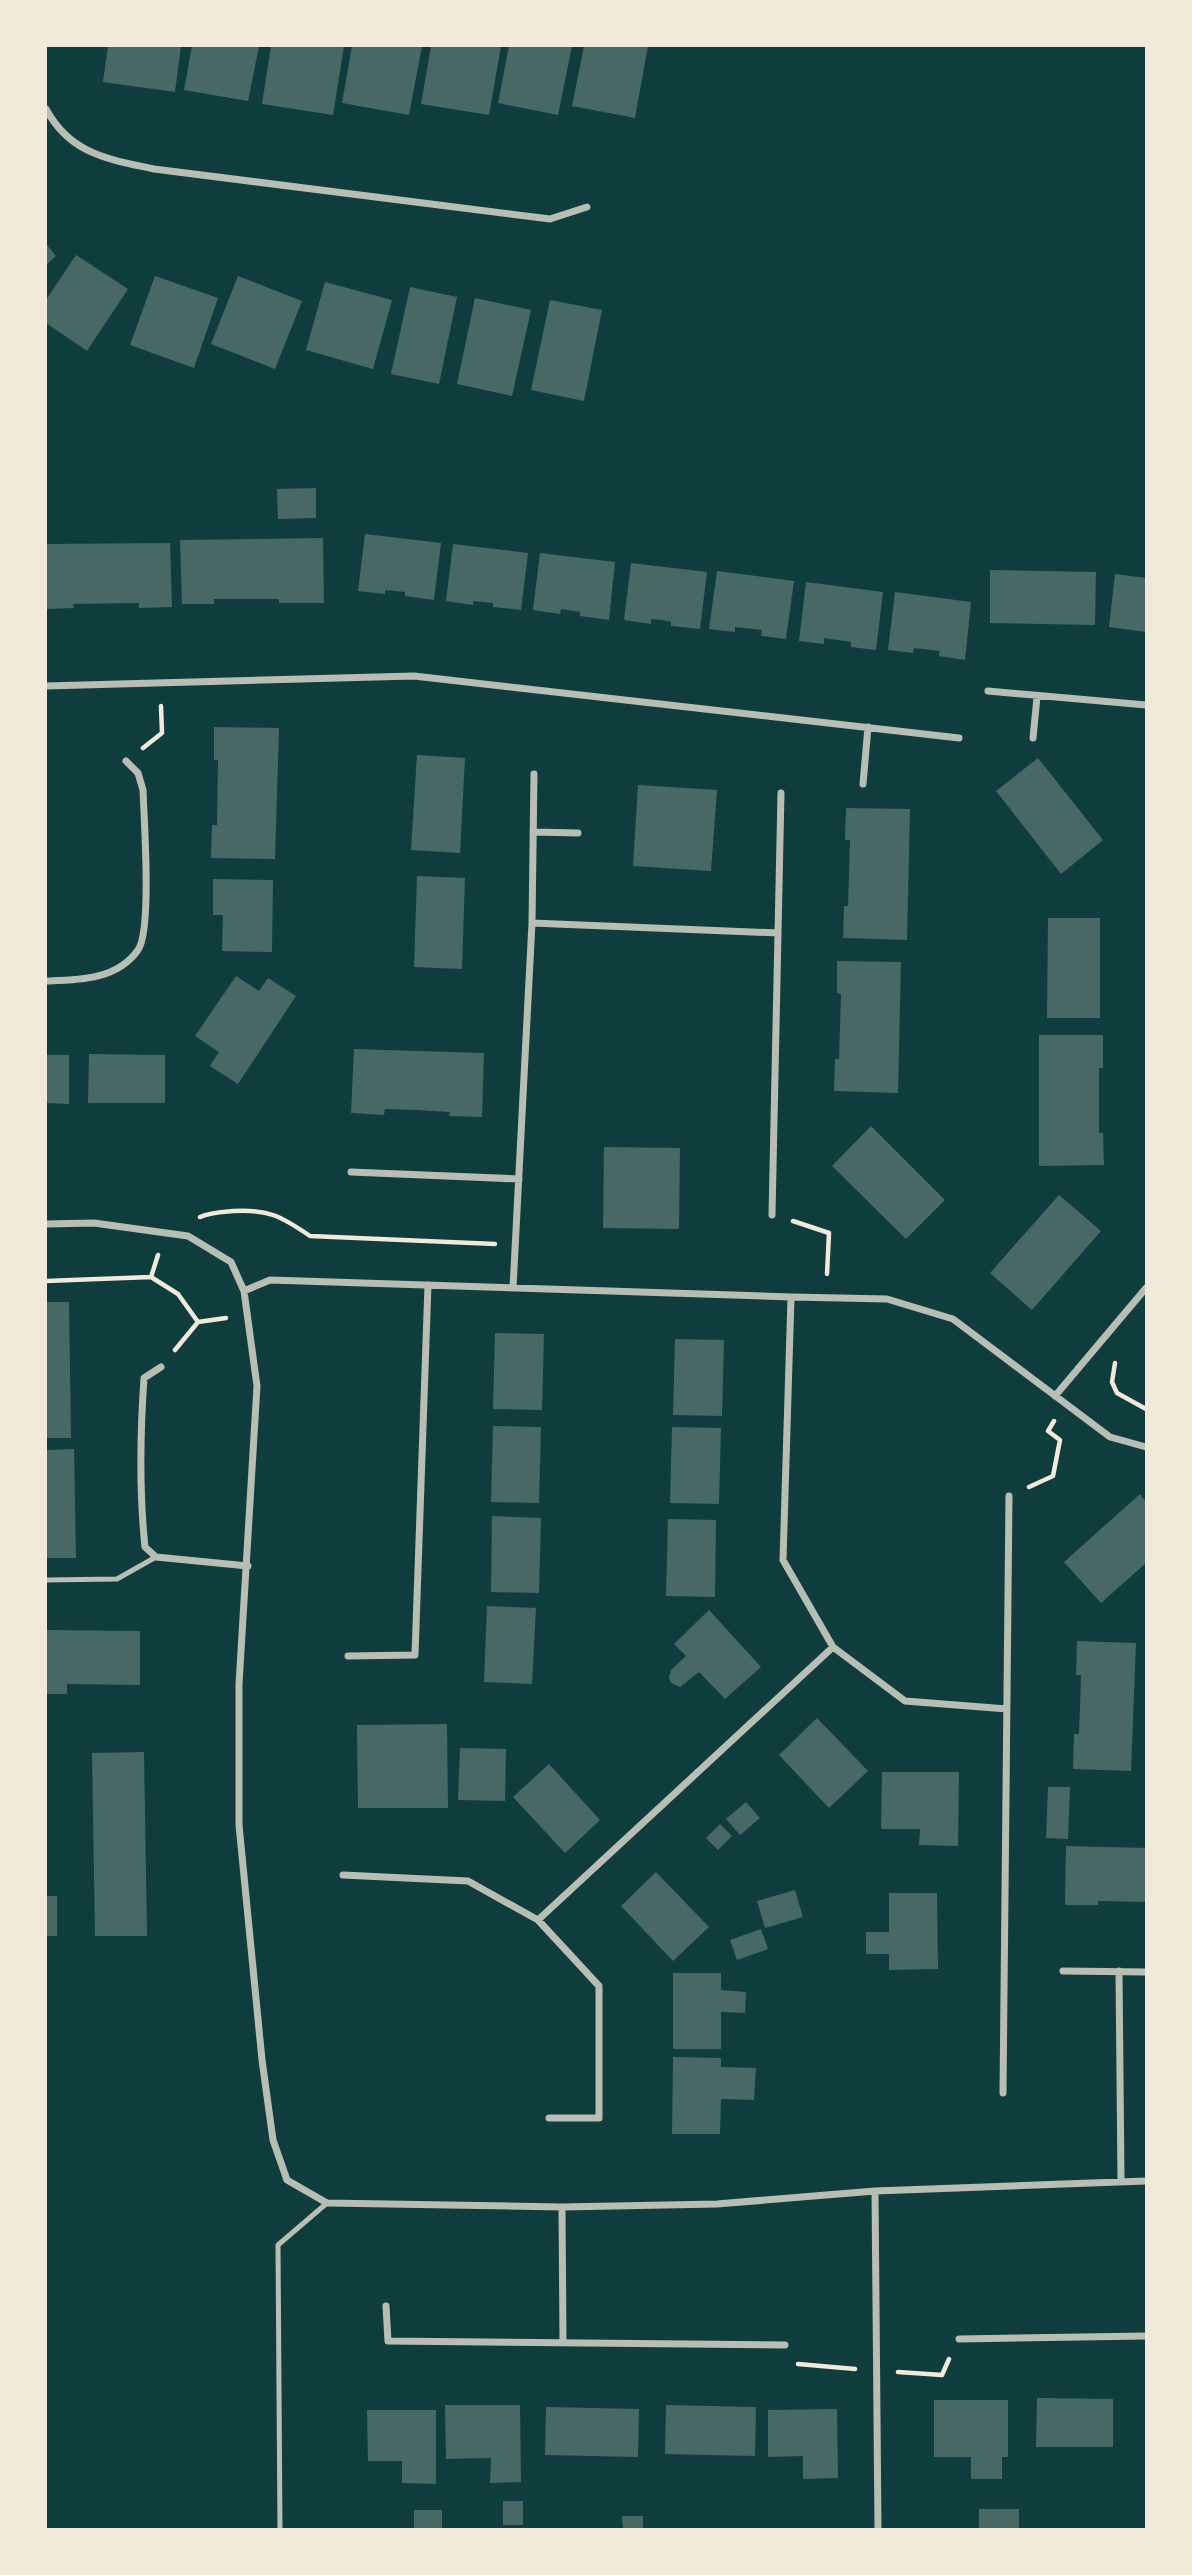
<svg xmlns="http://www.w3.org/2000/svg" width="1192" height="2575" font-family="Rubik,sans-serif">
	<rect width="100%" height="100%" fill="#0f3d3e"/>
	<path fill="#486865" d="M108,46h73l-6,46 -72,-10z
		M192,46h67l-11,55 -64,-11z
		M271,46h73l-11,69 -71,-11z
		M352,46h70l-13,69 -67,-12z
		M431,46h70l-12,69 -68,-11z
		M509,46h63l-14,69 -60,-12z
		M584,46h64l-13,72 -63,-12z
		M46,244l10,12 -10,9z
		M76,255l52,34 -41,62 -41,-28v-23z
		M155,276l63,22 -24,70 -64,-23z
		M238,276l64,25 -27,68 -64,-25z
		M325,282l67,18 -19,69 -67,-19z
		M410,287l47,10 -18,87 -48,-10z
		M475,298l56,12 -19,86 -55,-12z
		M550,300l52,10 -18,91 -53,-11z
		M316,488v30l-38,1 -1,-30z
		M365,534l76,9 -7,57 -29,-4v-4l-20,-2v4l-27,-3z
		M323,538l1,65h-45v-4h-65v5h-32l-2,-64z
		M170,543l2,64 -33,1v-5l-66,1 1,4 -28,1v-65z
		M453,544l75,9 -7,57 -28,-3v-4l-20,-2v4l-27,-4z
		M540,553l75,9 -6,58 -29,-4v-4l-19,-3 -1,5 -27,-4z
		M631,563l76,9 -7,57 -29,-3v-4l-9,-2 -11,-1v5l-27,-4z
		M990,570l106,2 -1,53 -105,-2z
		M717,571l77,10 -8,58 -25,-3 1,-6 -27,-3v5l-26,-3z
		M1115,574l31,4v54l-37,-5z
		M806,582l77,10 -7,58 -25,-3v-5l-27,-4v6l-25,-3z
		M895,592l76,10 -6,58 -26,-4 1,-5 -26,-3 -1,5 -25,-3z
		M214,727l65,1 -4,131 -64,-1 1,-33h5l1,-65h-4z
		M417,755l48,3 -5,95 -49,-3z
		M1038,758l65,82 -42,34 -65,-83z
		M638,785l79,5 -6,81 -78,-5z
		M846,808l64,1 -3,131 -64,-2 1,-32h4l2,-66h-5z
		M417,876l48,2 -3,91 -48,-2z
		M213,879l60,1 -1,72 -50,-1 1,-36h-10z
		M1048,918h52v100h-53z
		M837,961l64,1 -3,131 -64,-2 1,-32h4l2,-65 -4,-1z
		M236,976l23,15 9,-13 28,18 -58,88 -28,-18 9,-14 -24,-16z
		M1039,1035h64v33h-4v65h4l1,32 -65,1z
		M354,1049l130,4 -2,64 -33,-1 1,-4 -33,-2 -32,-1 -1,6 -33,-2z
		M89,1054l76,1v48h-77z
		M46,1055h23v49l-23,-1z
		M871,1126l74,74 -39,39 -74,-73z
		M604,1147l76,1 -1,81 -76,-1z
		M1059,1195l42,36 -69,79 -42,-37z
		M46,1302h23l2,136h-25z
		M495,1333l49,1 -2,76 -49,-1z
		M675,1339l49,1 -2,76 -49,-1z
		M493,1426l48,1 -2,76 -48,-1z
		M672,1427l49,1 -2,76 -49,-1z
		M74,1449l2,109h-30v-108z
		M1140,1494l6,8v61l-45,40 -37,-41z
		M492,1516l49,2 -2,75 -48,-1z
		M668,1519l48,1 -1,77 -49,-1z
		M487,1606l49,2 -4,76 -48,-2z
		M709,1610l52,57 -36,32 -26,-27 -19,15 -9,-4 -2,-6 2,-7 15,-14 -12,-12z
		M46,1630l94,1v54l-73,-1v10h-21z
		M1077,1641l59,2 -5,128 -58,-2 1,-35h5l1,-28 1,-31h-5z
		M817,1718l51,53 -39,37 -50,-53z
		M447,1724l1,84h-90l-1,-83z
		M460,1748l46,1 -1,52 -47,-1z
		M144,1752l3,184h-52l-3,-183z
		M549,1764l51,56 -35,33 -52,-56z
		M882,1772h77l-1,74 -39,-1 1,-16h-39z
		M1048,1787h22l-2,52 -22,-1z
		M746,1802l14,16 -20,17 -14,-16z
		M720,1824l12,12 -14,14 -12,-12z
		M1066,1846l80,2v54l-48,-1v4h-33z
		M656,1872l53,55 -36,34 -52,-55z
		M795,1890l8,27 -38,11 -8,-27z
		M889,1893h48l1,76 -49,1v-16h-23v-22h23z
		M46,1896h11v40h-11z
		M761,1929l7,20 -31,11 -7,-20z
		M673,1973h48v17l25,2 -1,21 -24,-1v37h-48z
		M673,2057l48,1v9l35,1 -2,32 -33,-1 -1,35h-48z
		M1037,2398l76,1v48h-77z
		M934,2400h74v57h-6v22h-31v-22h-37z
		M445,2405h75l1,77 -31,1 1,-25 -45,1z
		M666,2405l90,2 -1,49 -90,-2z
		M546,2407l93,2 -1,48 -93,-2z
		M837,2409l1,69 -35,1v-23l-35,1v-47z
		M367,2410h69v74l-34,-1v-22h-34z
		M503,2501h20v24h-20z
		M979,2509h40v21h-40z
		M414,2510h28v20h-28z
		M622,2516h21v14h-20z"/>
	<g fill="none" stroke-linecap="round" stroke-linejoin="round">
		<path stroke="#f1e9da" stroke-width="4.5" d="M143,748l19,-15 -1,-27
			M200,1217c11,-5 21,-5 33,-6 35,-2 48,5 77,25l185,8
			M793,1221l36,12 -2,41
			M151,1277l7,-22
			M46,1281l105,-4 27,17 20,28
			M175,1350l23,-28 28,-4
			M1115,1363l-3,19 5,11 29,16
			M1029,1487l24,-11 7,-36 -12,-9 6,-10
			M798,2364l57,5
			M898,2372l44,3 7,-16"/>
		<path stroke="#b8beb3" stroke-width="5" d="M46,1580l71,-1 39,-22
			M280,2530l-2,-285 49,-42"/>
		<path stroke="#b8beb3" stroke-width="7" d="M46,109c24,45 62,50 108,60l396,50 37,-12
			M46,686l368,-10 545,62
			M988,691l158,14
			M1033,738l4,-41
			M863,784l5,-57
			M533,832l45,1
			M532,923l246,10 -6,282
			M778,933l3,-140
			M46,981c33,-1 71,-1 92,-31 14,-20 6,-130 5,-160l-5,-17 -12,-12
			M351,1172l168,7
			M46,1224l48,-1 94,13 43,26 13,29 13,95 -18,298v141l23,235 11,80 14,40 40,23 235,4 155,-3 158,-13 271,-10
			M513,1288l19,-365 2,-149
			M244,1291l26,-11 521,17 96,2 66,20 157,118 36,10
			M791,1297l-8,263 50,87 72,54 102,8
			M161,1367l-17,11c-4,57 -5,112 1,169l11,10 92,9
			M1055,1396l91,-108
			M348,1656l67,-1 13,-370
			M343,1875l125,6 70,39 61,66v132h-50
			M538,1920l295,-273
			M1063,1971l83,1
			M1119,1971l2,209
			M1003,2093l6,-597
			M875,2191l3,339
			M562,2207l1,135
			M386,2306l2,35 397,4
			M959,2339l187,-3"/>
	</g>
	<rect width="1192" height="2575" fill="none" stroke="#f1e9da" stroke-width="94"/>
</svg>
